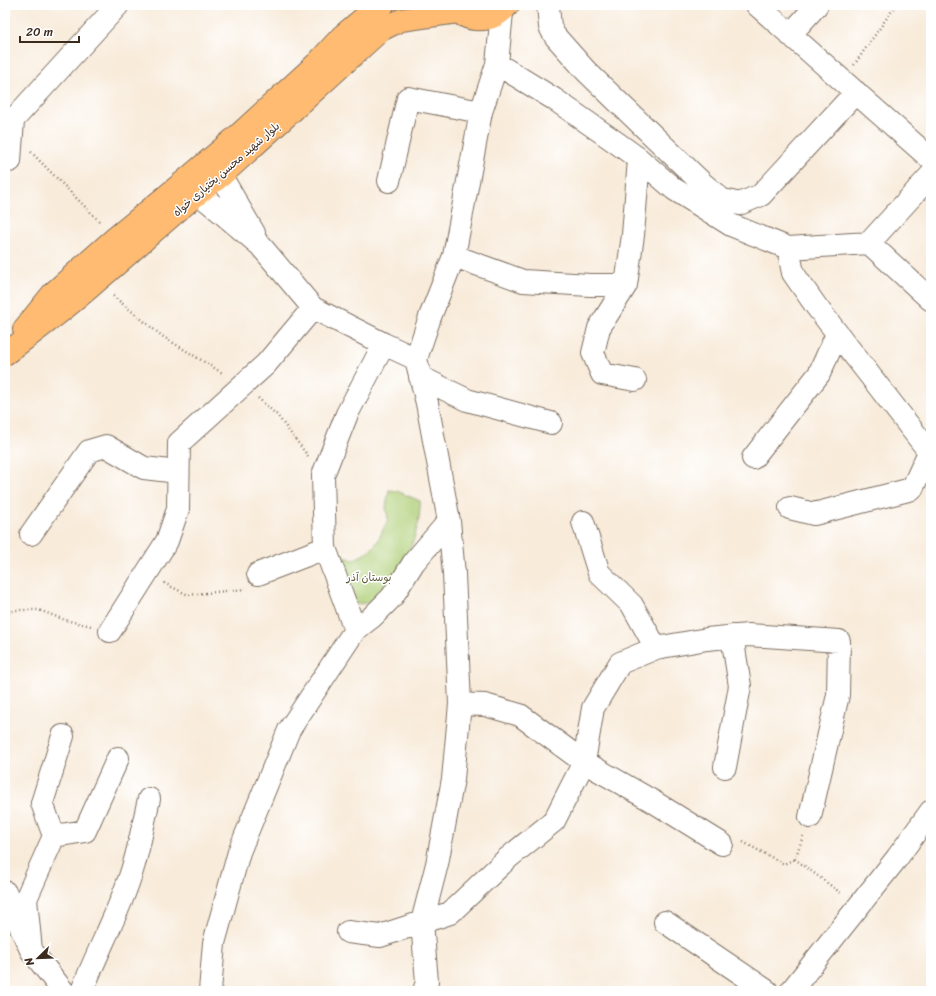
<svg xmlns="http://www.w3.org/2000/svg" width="936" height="996" font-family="Sriracha,'Playpen Sans Arabic',sans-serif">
	<rect width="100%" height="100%" fill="#fff"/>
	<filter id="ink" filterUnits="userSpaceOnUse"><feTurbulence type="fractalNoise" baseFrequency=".025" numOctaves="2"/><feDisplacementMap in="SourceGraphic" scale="8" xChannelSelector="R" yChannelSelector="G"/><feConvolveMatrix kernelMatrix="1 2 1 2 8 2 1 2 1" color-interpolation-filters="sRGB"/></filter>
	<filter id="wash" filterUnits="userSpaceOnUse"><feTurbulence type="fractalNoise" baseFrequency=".012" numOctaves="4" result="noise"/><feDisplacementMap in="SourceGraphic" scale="16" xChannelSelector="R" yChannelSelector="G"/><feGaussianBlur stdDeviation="0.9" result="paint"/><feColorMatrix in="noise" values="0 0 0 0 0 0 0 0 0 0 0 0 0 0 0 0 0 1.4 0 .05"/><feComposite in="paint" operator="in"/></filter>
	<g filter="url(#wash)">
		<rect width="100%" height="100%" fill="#f8ebda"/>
		<path fill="#afcf77" stroke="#757c4a" d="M389,490l8,1 23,10c1,31 -14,61 -33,86 -3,3 -6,9 -10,11 -7,4 -13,6 -21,6l-23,-53 20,9 17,-9 8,-10 10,-22 -2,-12z"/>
	</g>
	<g filter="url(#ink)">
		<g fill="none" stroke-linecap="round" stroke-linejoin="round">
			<defs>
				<path id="minor" d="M548,5l2,22 5,9 31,35 116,112 19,16 18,5 22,-9 95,-103
					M757,5l174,154
					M790,35l27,-30
					M497,64l57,35 63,44 22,16 35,30 57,36 57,23 81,-5 62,-68
					M10,161l3,-41 105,-115
					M208,162l13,14 33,57
					M389,181l19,-83 73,14
					M182,183l27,19 51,43 53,63 71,36 32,15
					M869,243l62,57
					M788,248l5,25 23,33 115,148
					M454,256l69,25 67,4h36
					M420,377l47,23 84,23
					M635,380l-33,-6 -9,-21 6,-25 27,-43 7,-50 6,-76
					M753,458l66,-84 18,-40
					M790,508l24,6 98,-25 17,-37
					M583,522l16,51 33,32 24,43
					M31,534l58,-83 17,-5 38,22 34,4
					M258,574l67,-26
					M355,630l-30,-82 -2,-73 24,-61 37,-70
					M110,631l57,-90 11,-32 1,-66 87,-79 47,-56
					M460,704l25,1 35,10 64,47 70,40 68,42
					M725,767l15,-81 -8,-50
					M54,836l-12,-33 21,-67
					M5,892l26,58 32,41
					M665,922l102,69
					M348,932l32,4 70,-23 58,-55 46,-37 30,-59 9,-54 27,-45 36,-15 51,-9 41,-4 91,6 -1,54 -28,122
					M31,950l-5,-51 28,-63 31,-5 33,-73
					M82,991c16,-42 40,-84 52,-127 6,-21 10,-44 15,-65
					M210,991l4,-48 25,-91 50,-122 66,-100 17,-13 20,-20 22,-35 35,-41
					M424,991l3,-9 -5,-60 15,-58 16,-85 7,-75 -6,-130 -5,-53 -22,-118 -11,-44 14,-42 24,-61 27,-144 16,-48 5,-52
					M791,991l106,-133 34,-47"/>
				<path id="major" d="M451,5c15,19 42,19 57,0
					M24,329l29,-36 62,-55 67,-55 53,-45 83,-76 23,-25 32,-27 10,-5
					M5,354c31,-23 62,-46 91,-72 42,-35 81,-74 125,-106l160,-146 20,-10 57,-8"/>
			</defs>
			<use href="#minor" stroke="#7d6e60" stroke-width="24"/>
			<use href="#major" stroke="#7d6e60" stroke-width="24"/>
			<path stroke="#7d6e60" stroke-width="2.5" stroke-dasharray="1 3" stroke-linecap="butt" d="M854,65l42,-60
				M31,152l70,71
				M113,296l49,40 62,38
				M258,398l19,17 31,41
				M164,583l24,12 57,-6
				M5,614l11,-4h23l26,10 26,6
				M803,836l-8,23 47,35
				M743,842l41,22 11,-5"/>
			<use href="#minor" stroke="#fff" stroke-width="22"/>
			<use href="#major" stroke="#febb71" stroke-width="22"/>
		</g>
	</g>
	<g text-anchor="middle" stroke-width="3" stroke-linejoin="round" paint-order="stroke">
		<g font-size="11" fill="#3b2a1e" stroke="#fff">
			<text transform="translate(226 169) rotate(-41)" y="4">بلوار شهید محسن بختیاری خواه</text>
		</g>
		<g font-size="11" fill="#5e5c39" stroke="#fff">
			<text x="369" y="581">بوستان آذر</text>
		</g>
	</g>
	<rect width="936" height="996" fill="none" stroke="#fff" stroke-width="20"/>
	<g transform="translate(38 958) rotate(247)" stroke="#ffffff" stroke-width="3" paint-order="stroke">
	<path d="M0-3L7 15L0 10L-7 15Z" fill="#3b2a1e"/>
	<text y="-6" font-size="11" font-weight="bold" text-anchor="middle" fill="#3b2a1e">N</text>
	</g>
	<path d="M20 36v6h59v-6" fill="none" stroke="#3b2a1e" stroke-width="2"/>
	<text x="26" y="36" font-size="12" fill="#3b2a1e" stroke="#ffffff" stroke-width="3" paint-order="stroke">20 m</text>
</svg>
